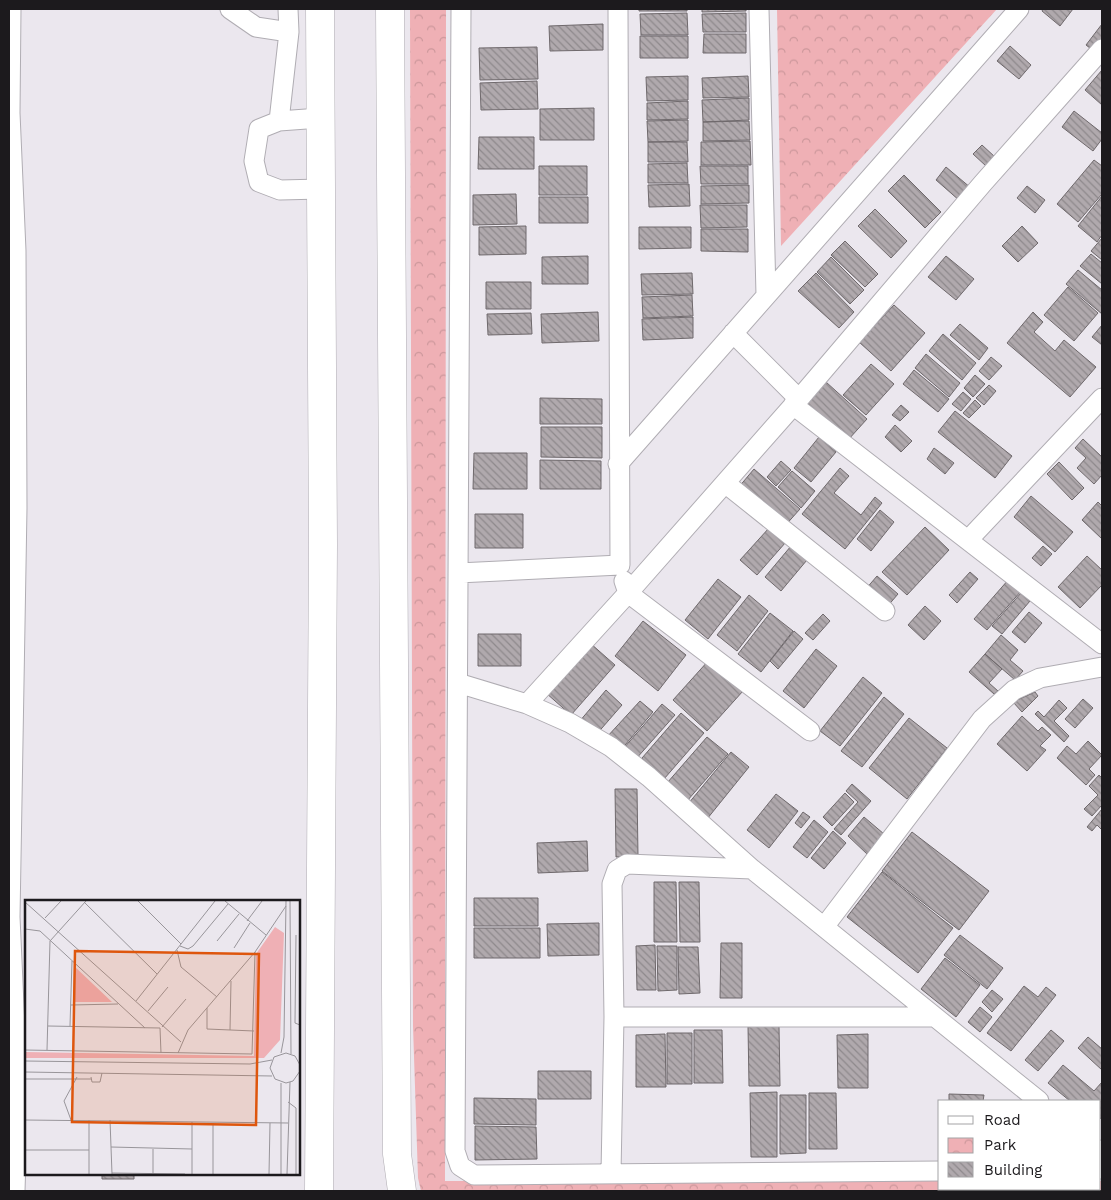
<svg xmlns="http://www.w3.org/2000/svg" width="1111" height="1200" font-family="'Work Sans',sans-serif">
	<defs>
		<pattern id="park-crowns" width="20" height="18" patternUnits="userSpaceOnUse" patternTransform="scale(1.25)"><rect width="20" height="18" fill="#efb0b5"/><path d="M2 6a3 3 0 1 1 6 0M12 15a3 3 0 1 1 6 0" fill="none" stroke="#cc979b"/></pattern>
		<pattern id="building-back-hatch" width="6" height="6" patternUnits="userSpaceOnUse" patternTransform="scale(1.25)"><rect width="6" height="6" fill="#b0a9ad"/><path d="M-1 5l2 2M0 0l6 6M5-1l2 2" fill="none" stroke="#8e898c"/></pattern>
	</defs>
	<rect width="100%" height="100%" fill="#ebe7ee"/>
	<path fill="url(#park-crowns)" d="M410,9h36l-1,1172h495v8h160v-8h2v10h-681l-3,-13 -5,-152z
		M777,9h220l-216,237z"/>
	<path fill="url(#building-back-hatch)" stroke="#6f696c" d="M639,9h48v2h-48z
		M702,9h44v2l-44,1z
		M1043,9h30l-13,17 -18,-15z
		M687,13l1,22h-47l-1,-21z
		M746,13v19h-43l-1,-18z
		M603,24v26l-53,1 -1,-25z
		M1102,24v18l-7,10 -9,-7z
		M704,34h42v19h-43z
		M640,36h48v22h-48z
		M1010,46l21,19 -12,14 -22,-18z
		M537,47l1,32 -58,1 -1,-32z
		M1102,70v35l-17,-15z
		M688,76v24l-41,1 -1,-24z
		M748,76l1,21 -46,1 -1,-20z
		M537,81l1,28 -57,1 -1,-27z
		M749,98v22l-46,2 -1,-22z
		M688,101v18l-41,1v-17z
		M594,108v32h-54v-31z
		M1074,111l28,22v6l-9,12 -31,-24z
		M688,120v21l-40,1 -1,-21z
		M749,121l1,19 -47,1v-19z
		M479,137h55v32h-56z
		M750,141l1,24h-50v-23z
		M648,142h39l1,20h-40z
		M982,145l13,12 -9,9 -13,-12z
		M1094,160l8,6v28l-24,28 -21,-18z
		M687,163l1,20h-40v-19z
		M539,166h48v29h-48z
		M700,166h48v18h-47z
		M946,167l25,21 -11,13 -24,-21z
		M904,175l37,37 -16,16 -37,-37z
		M689,184l1,22 -41,1 -1,-22z
		M749,185v18l-48,1v-18z
		M1027,186l18,14 -10,13 -18,-15z
		M516,194l1,30 -44,1v-30z
		M1102,196v39l-5,7 -19,-16z
		M539,197h49v26h-49z
		M700,205h47v22l-46,1z
		M875,209l32,32 -16,17 -33,-32z
		M526,226v28l-47,1v-28z
		M1022,226l16,17 -20,19 -16,-16z
		M639,227h52v21l-52,1z
		M701,229h47v23l-47,-1z
		M1102,238v22l-11,-9z
		M845,241l33,33 -13,13 -34,-32z
		M1091,254l11,9v21l-22,-18z
		M588,256v28h-46v-27z
		M946,256l28,23 -18,21 -28,-23z
		M831,257l33,33 -14,14 -33,-32z
		M1078,270l24,20v24l-36,-30z
		M692,273l1,21 -51,1 -1,-21z
		M816,273l38,39 -15,16 -41,-37z
		M486,282h45v27h-45z
		M1068,287l30,26 -24,28 -30,-26z
		M692,295l1,21 -50,2 -1,-21z
		M894,305l31,28 -34,38 -32,-29z
		M598,312l1,29 -57,2 -1,-29z
		M1033,312l10,10 -9,10 21,19 9,-11 32,27 -26,30 -63,-54z
		M531,313l1,21 -44,1 -1,-21z
		M693,317v21l-50,2 -1,-21z
		M960,324l28,24 -9,12 -29,-25z
		M1102,325v20l-10,-8z
		M943,334l33,29 -14,17 -33,-29z
		M926,354l34,29 -11,14 -34,-29z
		M991,357l11,9 -13,14 -10,-9z
		M871,364l23,20 -28,31 -23,-20z
		M914,370l35,29 -11,13 -35,-28z
		M975,375l10,9 -12,13 -9,-9z
		M826,382l41,37 -19,21 -41,-37z
		M989,385l7,6 -12,14 -8,-7z
		M963,392l8,7 -10,12 -9,-7z
		M540,398l62,1v25h-62z
		M975,400l6,6 -12,12 -6,-5z
		M901,405l8,7 -9,9 -8,-6z
		M955,411l57,45 -17,22 -57,-46z
		M895,425l17,16 -11,11 -16,-15z
		M541,427h61v31l-61,-1z
		M819,437l17,15 -25,30 -17,-14z
		M1083,439l19,18v18l-8,9 -17,-16 9,-10 -11,-10z
		M934,448l20,15 -9,11 -18,-15z
		M474,453h53v36h-54z
		M540,460l61,1v28h-61z
		M781,461l10,9 -15,16 -9,-9z
		M1059,462l25,26 -12,12 -25,-26z
		M840,468l9,8 -15,17 27,22 14,-18 7,6 -37,46 -43,-35z
		M754,469l46,40 -17,19 -45,-40z
		M792,471l23,20 -14,17 -23,-21z
		M1031,496l42,36 -18,20 -41,-35z
		M1098,502l4,4v33l-20,-19z
		M880,510l14,12 -23,29 -14,-12z
		M475,514h48v34h-48z
		M925,527l24,23 -42,45 -25,-23z
		M769,528l17,14 -29,33 -17,-15z
		M791,546l16,14 -26,31 -16,-14z
		M1043,546l9,8 -11,12 -9,-8z
		M1087,556l15,14v15l-22,23 -22,-21z
		M970,572l8,7 -21,24 -8,-8z
		M877,576l21,18 -12,14 -21,-18z
		M718,579l23,18 -33,42 -23,-19z
		M1009,579l13,11 -35,40 -13,-11z
		M1021,593l9,8 -28,33 -10,-8z
		M749,595l19,16 -31,40 -20,-16z
		M925,606l16,15 -17,19 -16,-15z
		M1029,612l13,11 -17,20 -13,-11z
		M770,613l23,18 -32,41 -23,-18z
		M823,614l7,7 -17,19 -8,-7z
		M643,621l43,34 -28,36 -43,-35z
		M794,631l9,8 -25,30 -8,-8z
		M478,634h43v32h-43z
		M1001,635l17,15 -8,10 13,11 -8,9 -30,-26z
		M590,643l25,22 -44,50 -25,-22z
		M816,649l21,17 -33,42 -21,-17z
		M985,654l17,15 -13,14 9,8 -4,3 -25,-22z
		M709,660l34,31 -36,40 -34,-31z
		M863,677l19,16 -42,53 -20,-15z
		M606,690l16,15 -27,31 -16,-14z
		M1035,692l3,4 -16,16 -9,-10z
		M884,697l20,17 -42,53 -21,-16z
		M1083,699l10,9 -18,20 -10,-9z
		M1059,700l8,8 -13,13 15,15 -5,6 -29,-28 3,-3 6,6z
		M640,701l13,11 -33,39 -14,-13z
		M662,704l13,11 -40,45 -12,-11z
		M681,713l23,20 -40,46 -22,-21z
		M1022,716l16,15 4,-4 9,8 -11,11 6,4 -19,21 -30,-27z
		M909,718l38,30 -40,51 -38,-31z
		M707,737l21,17 -41,47 -20,-18z
		M1088,741l14,14 -13,14 6,6 -9,10 -29,-27 10,-12 9,8z
		M731,752l18,15 -42,52 -19,-15z
		M1099,775l3,3v27l-10,11 -8,-7 14,-14 -9,-9z
		M852,784l19,17 -30,34 -7,-6 24,-27 -12,-11z
		M615,789h22l1,67 -22,1z
		M845,793l9,9 -22,24 -9,-9z
		M776,794l22,17 -29,37 -22,-18z
		M1102,809v21l-5,-5 -5,6 -5,-4z
		M803,812l7,5 -9,11 -6,-5z
		M864,817l20,17 -17,20 -19,-18z
		M814,820l14,12 -21,26 -14,-11z
		M833,831l13,12 -22,26 -13,-11z
		M912,832l77,59 -30,39 -77,-59z
		M587,841l1,30 -50,2 -1,-30z
		M882,872l71,56 -35,45 -71,-56z
		M654,882h22l1,60h-23z
		M679,882h20l1,60h-20z
		M474,898h64v28h-64z
		M599,923v32l-51,1 -1,-32z
		M474,928h66v30h-66z
		M960,935l43,33 -16,21 -43,-34z
		M721,943h21v55h-22z
		M655,945l1,45h-19l-1,-44z
		M657,946h20v44l-19,1z
		M678,947h20l2,46 -21,1z
		M945,958l35,27 -24,32 -35,-28z
		M1024,986l14,11 8,-10 10,8 -45,56 -24,-18z
		M992,990l11,9 -11,13 -10,-10z
		M980,1007l12,10 -12,15 -12,-10z
		M748,1026h31l1,60h-31z
		M694,1030h28l1,53h-29z
		M1051,1030l13,11 -26,30 -13,-11z
		M667,1033h25v51h-25z
		M665,1034l1,53h-30v-52z
		M868,1034v54h-30l-1,-53z
		M1088,1037l14,12v21l-24,-22z
		M1063,1065l31,26 8,-9v34l-2,3v-18h-30l-22,-18z
		M538,1071h53v28h-53z
		M777,1092v65h-26l-1,-64z
		M809,1093h27l1,56h-28z
		M949,1094l35,1 -1,6h-34z
		M780,1095h26v58l-26,1z
		M474,1098l62,1v26l-62,-1z
		M475,1126l61,1 1,32 -62,1z
		M102,1174h32v5h-32z"/>
	<g fill="none" stroke-linecap="round" stroke-linejoin="round">
		<defs>
			<path id="street" d="M11,9l-1,104 6,138 1,257 -7,409 8,176 -3,98
				M230,9l26,18 33,5
				M461,9l-6,1142 5,15 14,9 466,-4
				M759,9l7,286
				M320,118l-41,3 -20,8 -5,32 5,21 21,8 41,-1
				M279,121l10,-89 -1,-23
				M733,333l66,66
				M793,405l309,239
				M618,464l401,-455
				M725,483l160,128
				M969,539l133,-141
				M458,573l162,-8 -2,-556
				M624,581l4,12 182,138
				M458,683l69,21 43,19 41,24 38,30 103,92 287,232
				M527,704l101,-111 171,-194 184,-216 119,-134
				M824,927l158,-208 32,-29 26,-12 62,-11
				M614,1017h320
				M1100,1150l2,2
				M1100,1169h2
				M611,1173l3,-156 -2,-133 5,-14 10,-6 125,5"/>
			<path id="secondary" d="M390,9l7,1145 5,37
				M319,1191l4,-646 -3,-536"/>
		</defs>
		<use href="#street" stroke="#b0adb3" stroke-width="21"/>
		<use href="#secondary" stroke="#b0adb3" stroke-width="29"/>
		<use href="#street" stroke="#fff" stroke-width="19"/>
		<use href="#secondary" stroke="#fff" stroke-width="28"/>
	</g>
	<g transform="translate(25 900)">
		<rect width="275" height="275" fill="#ebe7ee"/>
		<path d="M250,27l9,6 -4,107 -16,18h-239v-6l229,4 2,-102zM49,66l38,36h-39z" fill="#efb0b5"/>
		<path fill="none" stroke="#98959a" stroke-width="1" d="M113,1l43,43M200,1l41,34M265,1l1,153M0,2l156,140M59,2l73,72M20,18l16,-17M222,21l15,-20M0,29l15,2 105,97M271,35l-1,88 5,2M192,41l22,-27M155,46l8,3 5,-3 35,-42M209,48l16,-25M152,50l4,17 36,30M111,101l79,-100M46,105l47,-1M182,108v21l47,2M123,111l20,-24M23,126l112,2 1,25M45,126l2,-65M137,127l24,-28M205,130l1,-49M0,150l227,4 3,-102M22,150l3,-109 36,-40M153,153l10,-23 67,-78 31,-46M256,153l3,-16 2,-136M0,161l225,3 22,-4M275,165l-5,-9 -9,-3 -12,4 -4,11 5,11 11,4 7,-2 7,-10M0,172l247,4M66,177l1,5h8l2,-9M0,179h66M256,183v91M263,202l8,6v66M0,220l263,3M46,220l-7,-19 13,-24M85,220l2,54M0,237v-17M86,247l81,2M0,250h64M87,273l73,1M64,274v-54M128,274v-25M167,274v-52M188,274v-51M244,274l1,-51M262,274l3,-92"/>
		<path fill="#de560d" fill-opacity="0.15" stroke="#de560d" stroke-width="2.5" d="M50,51l184,3 -3,171 -184,-3z"/>
		<rect width="275" height="275" fill="none" stroke="#1c1a1d" stroke-width="2.5"/>
	</g>
	<rect width="1111" height="1200" fill="none" stroke="#1c1a1d" stroke-width="20"/>
	<rect x="938" y="1100" width="162" height="90" fill="#ffffff" stroke="#a4a3a5"/>
	<rect x="948" y="1116" width="25" height="8" fill="#ffffff" stroke="#a4a3a5"/>
	<text x="984" y="1125" font-size="15" fill="#1c1a1d">Road</text>
	<rect x="948" y="1138" width="25" height="15" fill="url(#park-crowns)" stroke="#a4a3a5"/>
	<text x="984" y="1150" font-size="15" fill="#1c1a1d">Park</text>
	<rect x="948" y="1162" width="25" height="15" fill="url(#building-back-hatch)" stroke="#a4a3a5"/>
	<text x="984" y="1175" font-size="15" fill="#1c1a1d">Building</text>
</svg>
